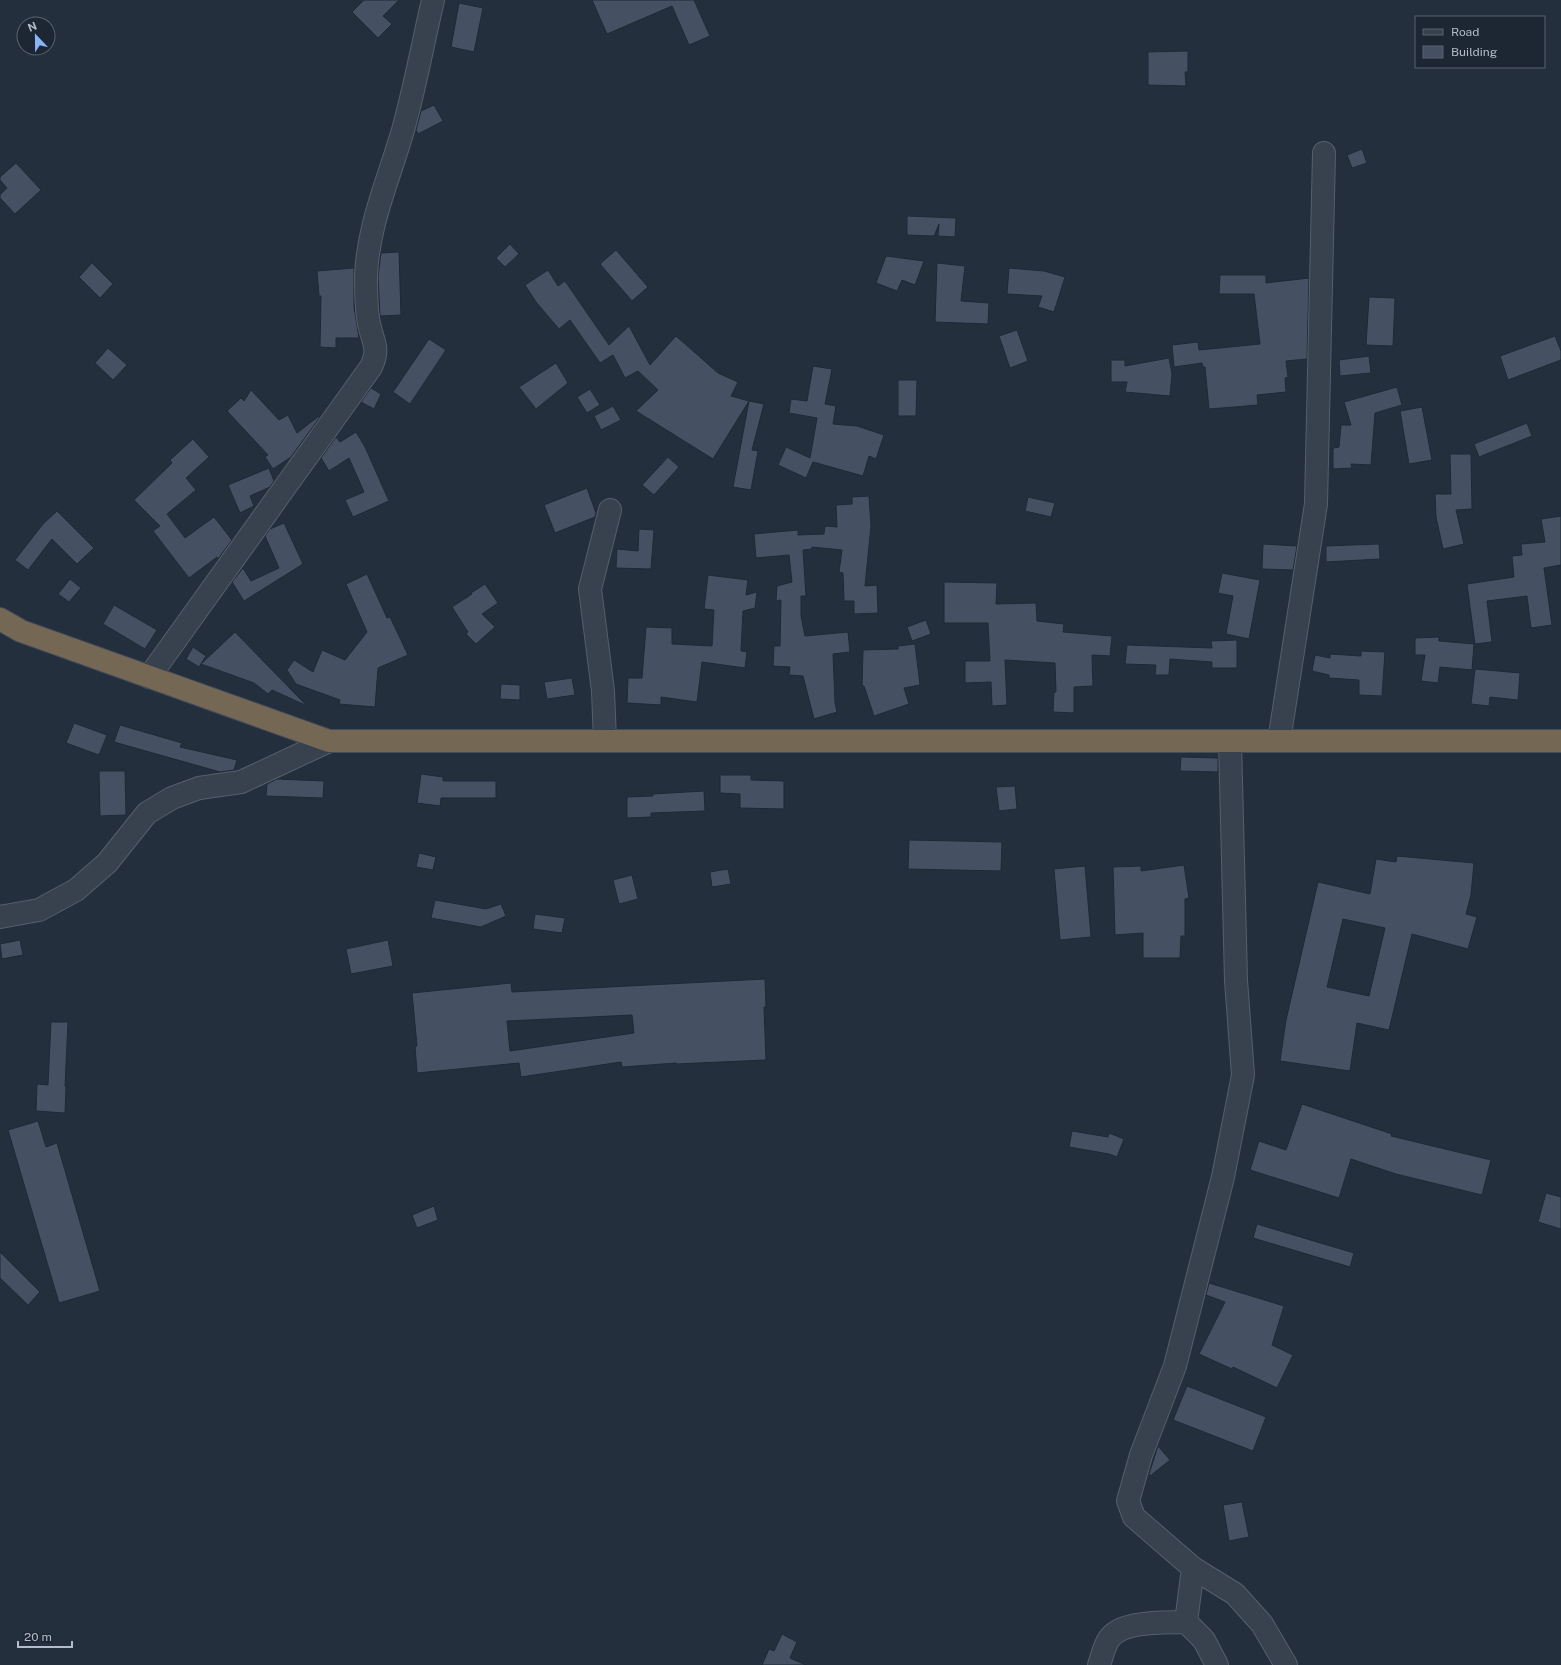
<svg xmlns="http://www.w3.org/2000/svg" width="1561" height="1665" font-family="'Public Sans',sans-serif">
	<rect width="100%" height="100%" fill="#242f3e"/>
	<path fill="#455162" stroke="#1f2835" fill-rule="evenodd" d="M364,0h35l-16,16 9,8 -14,14 -26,-26z
		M592,0h102l16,36 -21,9 -17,-39 -65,28z
		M459,3l24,5 -9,44 -23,-5z
		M1188,51v21h-3l1,14 -38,-1v-33z
		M434,105l9,16 -25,13 -2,-4 5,-19z
		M1362,149l5,14 -15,5 -5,-13z
		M16,163l25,27 -26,24 -15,-16v-3l7,-7 -7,-8v-3z
		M907,216l49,2 -1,19 -17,-1 1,-12 -5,12 -27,-1z
		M510,244l9,10 -14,13 -9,-9z
		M616,250l32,37 -16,14 -32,-37z
		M399,252l2,63 -21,1 -2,-39 3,-24z
		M886,256l38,5 -9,24 -13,-5 -5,11 -21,-8z
		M92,263l21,21 -13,14 -21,-21z
		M937,263l28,3 -4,35 28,2 -1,21 -53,-2z
		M354,268v39l5,31h-23v10l-16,-1 1,-51h-2l-2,-25z
		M1009,268l35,3 21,6 -11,35 -16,-5 4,-11 -35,-2z
		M548,270l10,16 7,-5 44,64 20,-19 21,39 26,-29 42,37 20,9 -7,14 18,5 -36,58 -77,-48 22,-21 -20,-19 -13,7 -12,-23 -13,8 -30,-43 -11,9 -23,-27 -11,-17z
		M1220,275h46v8l43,-5 -2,81 -21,2 2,16 -3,1 1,14 -29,3 1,10 -49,4 -4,-42h-2l-1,-4 -28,4 -2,-22 26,-3 1,8 61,-6 -6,-50h-35z
		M1369,297l26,1 -2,48 -27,-1z
		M1017,330l11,31 -18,7 -11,-32z
		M1555,336l6,15v9l-53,20 -8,-24z
		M429,339l17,11 -36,54 -17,-12z
		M108,348l19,17 -14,15 -18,-17z
		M1369,356l2,17 -31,3 -1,-16z
		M1169,358l3,16 -2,22 -45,-4 2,-10h-16v-22h14v6z
		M556,363l12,20 -32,26 -17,-22z
		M813,366l19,3 -7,35 11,2 -3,18 24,2 27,9 -8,24 -7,-3 -6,20 -50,-14 -7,16 -28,-13 8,-18 24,11 7,-40 -28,-5 2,-14 16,2z
		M898,380h19l-1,36h-18z
		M1397,387l5,18 -27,8 -4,52 -20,-1 1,4 -19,1v-21l6,-1 2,-22h10l-7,-23z
		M371,388l10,6 -7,15 -13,-7z
		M590,389l10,16 -13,8 -10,-16z
		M251,390l28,30 9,-5 9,18 22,-17 1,1 -29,40 -18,12 -8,-12 3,-2 -41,-44 14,-13 3,3z
		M749,401l15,3 -12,46 6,1 -7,39 -18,-3z
		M613,406l8,14 -20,10 -7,-14z
		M1422,407l10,53 -23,4 -9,-53z
		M1527,423l5,13 -53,21 -5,-13z
		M356,432l9,15 24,54 -36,16 -8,-17 19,-8 -15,-34 -20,13 -8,-13 15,-21 4,5z
		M193,439l16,18 -23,21 10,12 -29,24 18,24 29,-21 18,23 -14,19 -1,-2 -28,21 -36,-47 7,-5 -26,-26 38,-37 -2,-3z
		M1450,454h21l1,55 -16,1 8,34 -21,5 -7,-32 -1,-23h16z
		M668,457l11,10 -25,28 -12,-10z
		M269,468l5,13 -4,6 -20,9 4,10 -14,7 -12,-28z
		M587,488l9,25 -1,4 -40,16 -11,-28z
		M869,496l2,30 -6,60 12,-1 1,28 -24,1v-13h-10l-1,-28 -4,-1 3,-22 -30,-3v2l-9,1 3,46h-5v20l4,20 43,-4 2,20 -17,2 2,48 2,10 -23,7 -11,-43 -14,-1 1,-8 -17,-1 1,-20h6l1,-46 -5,1 1,-15 15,-4 -3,-27 -33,3 -2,-24 44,-4v5l26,-1 1,-8 12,1 -1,-22 16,-1v-7z
		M1028,497l27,6 -4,14 -26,-6z
		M57,511l37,37 -17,16 -25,-25 -24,31 -13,-10 28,-36z
		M1561,516v49l-17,3 8,57 -21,3 -4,-32 -40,5 5,41 -17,2 -8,-60 47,-7 -2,-21 10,-1 -1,-11 24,-2 -4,-23z
		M284,523l19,41 -59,37 -12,-19 11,-14 8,13 28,-13 -14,-32 5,-7z
		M639,529l15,1 -3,39 -35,-1 1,-19 21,2z
		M1263,544l34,2 -4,24 -31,-1z
		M1379,544l1,15 -54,3v-16z
		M1222,573l38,7 -11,59 -23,-5 7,-38 -15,-3z
		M367,574l20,44 3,-1 18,38 -30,13 -3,39 -36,-3 1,-4 -44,-16 -9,-14 7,-10 19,12 9,-22 23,10 22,-28 -21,-48z
		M708,575l40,5 -2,15 11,-3 -2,16 -12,3 -2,40 6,1 -2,16 -43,-6 -5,40 -36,-5v8l-34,-2 1,-25h14l4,-51 26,1v16l40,2 2,-36 -10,-1z
		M70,579l11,9 -12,14 -11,-8z
		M944,582l53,1 -1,21 40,-1 1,18 27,3 -1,8 49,4 -2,20 -18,-1 1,31 -19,1v26l-21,-1 1,-20h2l-1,-29 -50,-3 2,45 -15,1 -1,-24 -26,1v-22h25l-2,-38h-44z
		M485,584l13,19 -16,11 13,13 -19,17 -10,-10 2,-2 -16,-25 20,-13 -1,-1z
		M114,605l43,25 -12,19 -42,-25z
		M926,620l5,14 -19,7 -5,-14z
		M235,632l70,72v1l-33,-15 -4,4 -14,-11 -53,-19z
		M1439,637v4l35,3 -2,26 -32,-3 -2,16 -17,-2 4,-26h-10v-17z
		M1237,640v28h-25v-6l-42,-3 -1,16h-14l1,-10 -31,-1 2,-19 85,3 -1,-7z
		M915,644l5,41 -16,3 5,16 -35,12 -10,-30h-2l1,-36 35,-1v-3z
		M193,647l13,9 -7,11 -13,-8z
		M1361,651l24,1 -3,44 -23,-1v-15l-30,-2v-3l-17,-4 3,-16 15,3v-4l31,2z
		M1475,669l45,4 -2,27 -28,-3 -1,9 -18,-2z
		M572,678l3,17 -28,4 -3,-17z
		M501,684l19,1v15l-20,-1z
		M74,723l33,12 -8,20 -33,-12z
		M120,725l62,18 -2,4 57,13 -3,10 -14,2 -106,-30z
		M1181,757l37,1v14l-38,-1z
		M99,771h26l1,44 -26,1z
		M421,774l22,3v4h53v17h-55l-1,8 -23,-3z
		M720,775h31v5l33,1v28l-44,-1v-14l-20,-1z
		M277,779l47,2 -1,17 -57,-2 1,-12z
		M1015,786l2,23 -18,2 -3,-24z
		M704,791l1,20 -54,2v4l-24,1v-21l26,-1v-2z
		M909,840l93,2 -1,29 -93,-2z
		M419,853l17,4 -3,13 -17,-3z
		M1397,856l77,7 -3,32 -5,19 11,3 -9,32 -56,-15 -23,96 -32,-7 -7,48 -70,-10 6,-41 32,-138 52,12 6,-35 20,3zM1343,919l42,9 -16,68 -42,-9z
		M1184,865l5,33 -4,1v37h-4l-1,22h-37v-25l-28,2 -2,-68 28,-1v5z
		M1085,866l6,71 -31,3 -6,-71z
		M728,869l3,15 -19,3 -2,-15z
		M632,875l6,24 -19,5 -6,-24z
		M435,900l51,9 15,-5 5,12 -25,11 -50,-9z
		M535,914l30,4 -3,15 -29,-4z
		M20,940l3,15 -21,4 -2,-15z
		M388,940l5,26 -42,8 -5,-25z
		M765,979l1,28h-2l2,53 -90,4v-1l-54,4 -1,-5 -100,15 -2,-14 -102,10 -2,-27h2l-5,-53 99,-10 1,9zM632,1015l2,18 -124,18 -3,-30z
		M51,1022h17l-3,64h1l-1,27 -29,-2 1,-27 11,1z
		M1302,1104l90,30 -1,2 100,24 -9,35 -86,-21 -45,-15 -12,39 -89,-28 9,-29 27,9z
		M38,1121l8,26 11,-4 43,148 -41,12 -51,-173z
		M1072,1131l36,6 1,-4 15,6 -7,18 -8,-3 -40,-7z
		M1546,1193l15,4v32l-23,-7z
		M434,1206l4,14 -21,8 -5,-13z
		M1257,1224l97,29 -4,14 -97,-29z
		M0,1252l40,40 -12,13 -28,-27z
		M1209,1283l75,23 -12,39 21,10 -16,33 -44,-21 -1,2 -33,-15 26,-52 -19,-7z
		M1187,1386l79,31 -13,34 -80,-31z
		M1158,1446l12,14 -20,16 -1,-2z
		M1242,1502l7,35 -20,4 -6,-36z
		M782,1634l15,8 -7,16 16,7h-44l7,-16 5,2z"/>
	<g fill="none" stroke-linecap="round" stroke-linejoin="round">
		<defs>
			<path id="minor" d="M149,677l222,-310c9,-18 2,-25 -2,-43 -3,-15 -3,-32 -3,-48 2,-52 23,-97 37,-146 12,-43 20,-87 30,-130
				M605,741l-2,-50 -13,-102 20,-79
				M1230,741l6,239 7,95 -20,102 -48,189 -34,89 -13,46 6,16 59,51 42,26 27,30 24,41
				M1279,741l37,-237 8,-351
				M0,917l39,-7 37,-20 31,-27 40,-50 25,-15 27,-10 42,-6 88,-41
				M1186,1622l7,-54
				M1099,1665c3,-8 5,-19 10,-26 13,-19 56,-16 77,-17l18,18 13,25"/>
			<path id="highway" d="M0,619l21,12 308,110h1232"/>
		</defs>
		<use href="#minor" stroke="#565f6c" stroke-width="24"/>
		<use href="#highway" stroke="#434c59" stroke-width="24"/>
		<use href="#minor" stroke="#38414e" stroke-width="22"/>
		<use href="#highway" stroke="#746855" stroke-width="22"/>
	</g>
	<rect x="1415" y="16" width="130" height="52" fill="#1d2633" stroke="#59626f"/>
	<rect x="1423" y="29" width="20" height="6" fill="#38414e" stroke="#59626f"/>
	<text x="1451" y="36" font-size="12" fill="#b4bcc9">Road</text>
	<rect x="1423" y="46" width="20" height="12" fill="#455162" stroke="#59626f"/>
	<text x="1451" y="56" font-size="12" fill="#b4bcc9">Building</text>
	<g transform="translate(36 36) rotate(338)"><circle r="19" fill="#1d2633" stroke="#59626f"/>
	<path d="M0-3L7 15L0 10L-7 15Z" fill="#8ab4f8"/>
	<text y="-6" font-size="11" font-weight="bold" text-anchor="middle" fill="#b4bcc9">N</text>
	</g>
	<path d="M18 1641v6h54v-6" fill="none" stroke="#b4bcc9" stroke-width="2"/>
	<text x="24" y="1641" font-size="12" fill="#b4bcc9" stroke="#1d2633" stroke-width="3" paint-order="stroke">20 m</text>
</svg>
